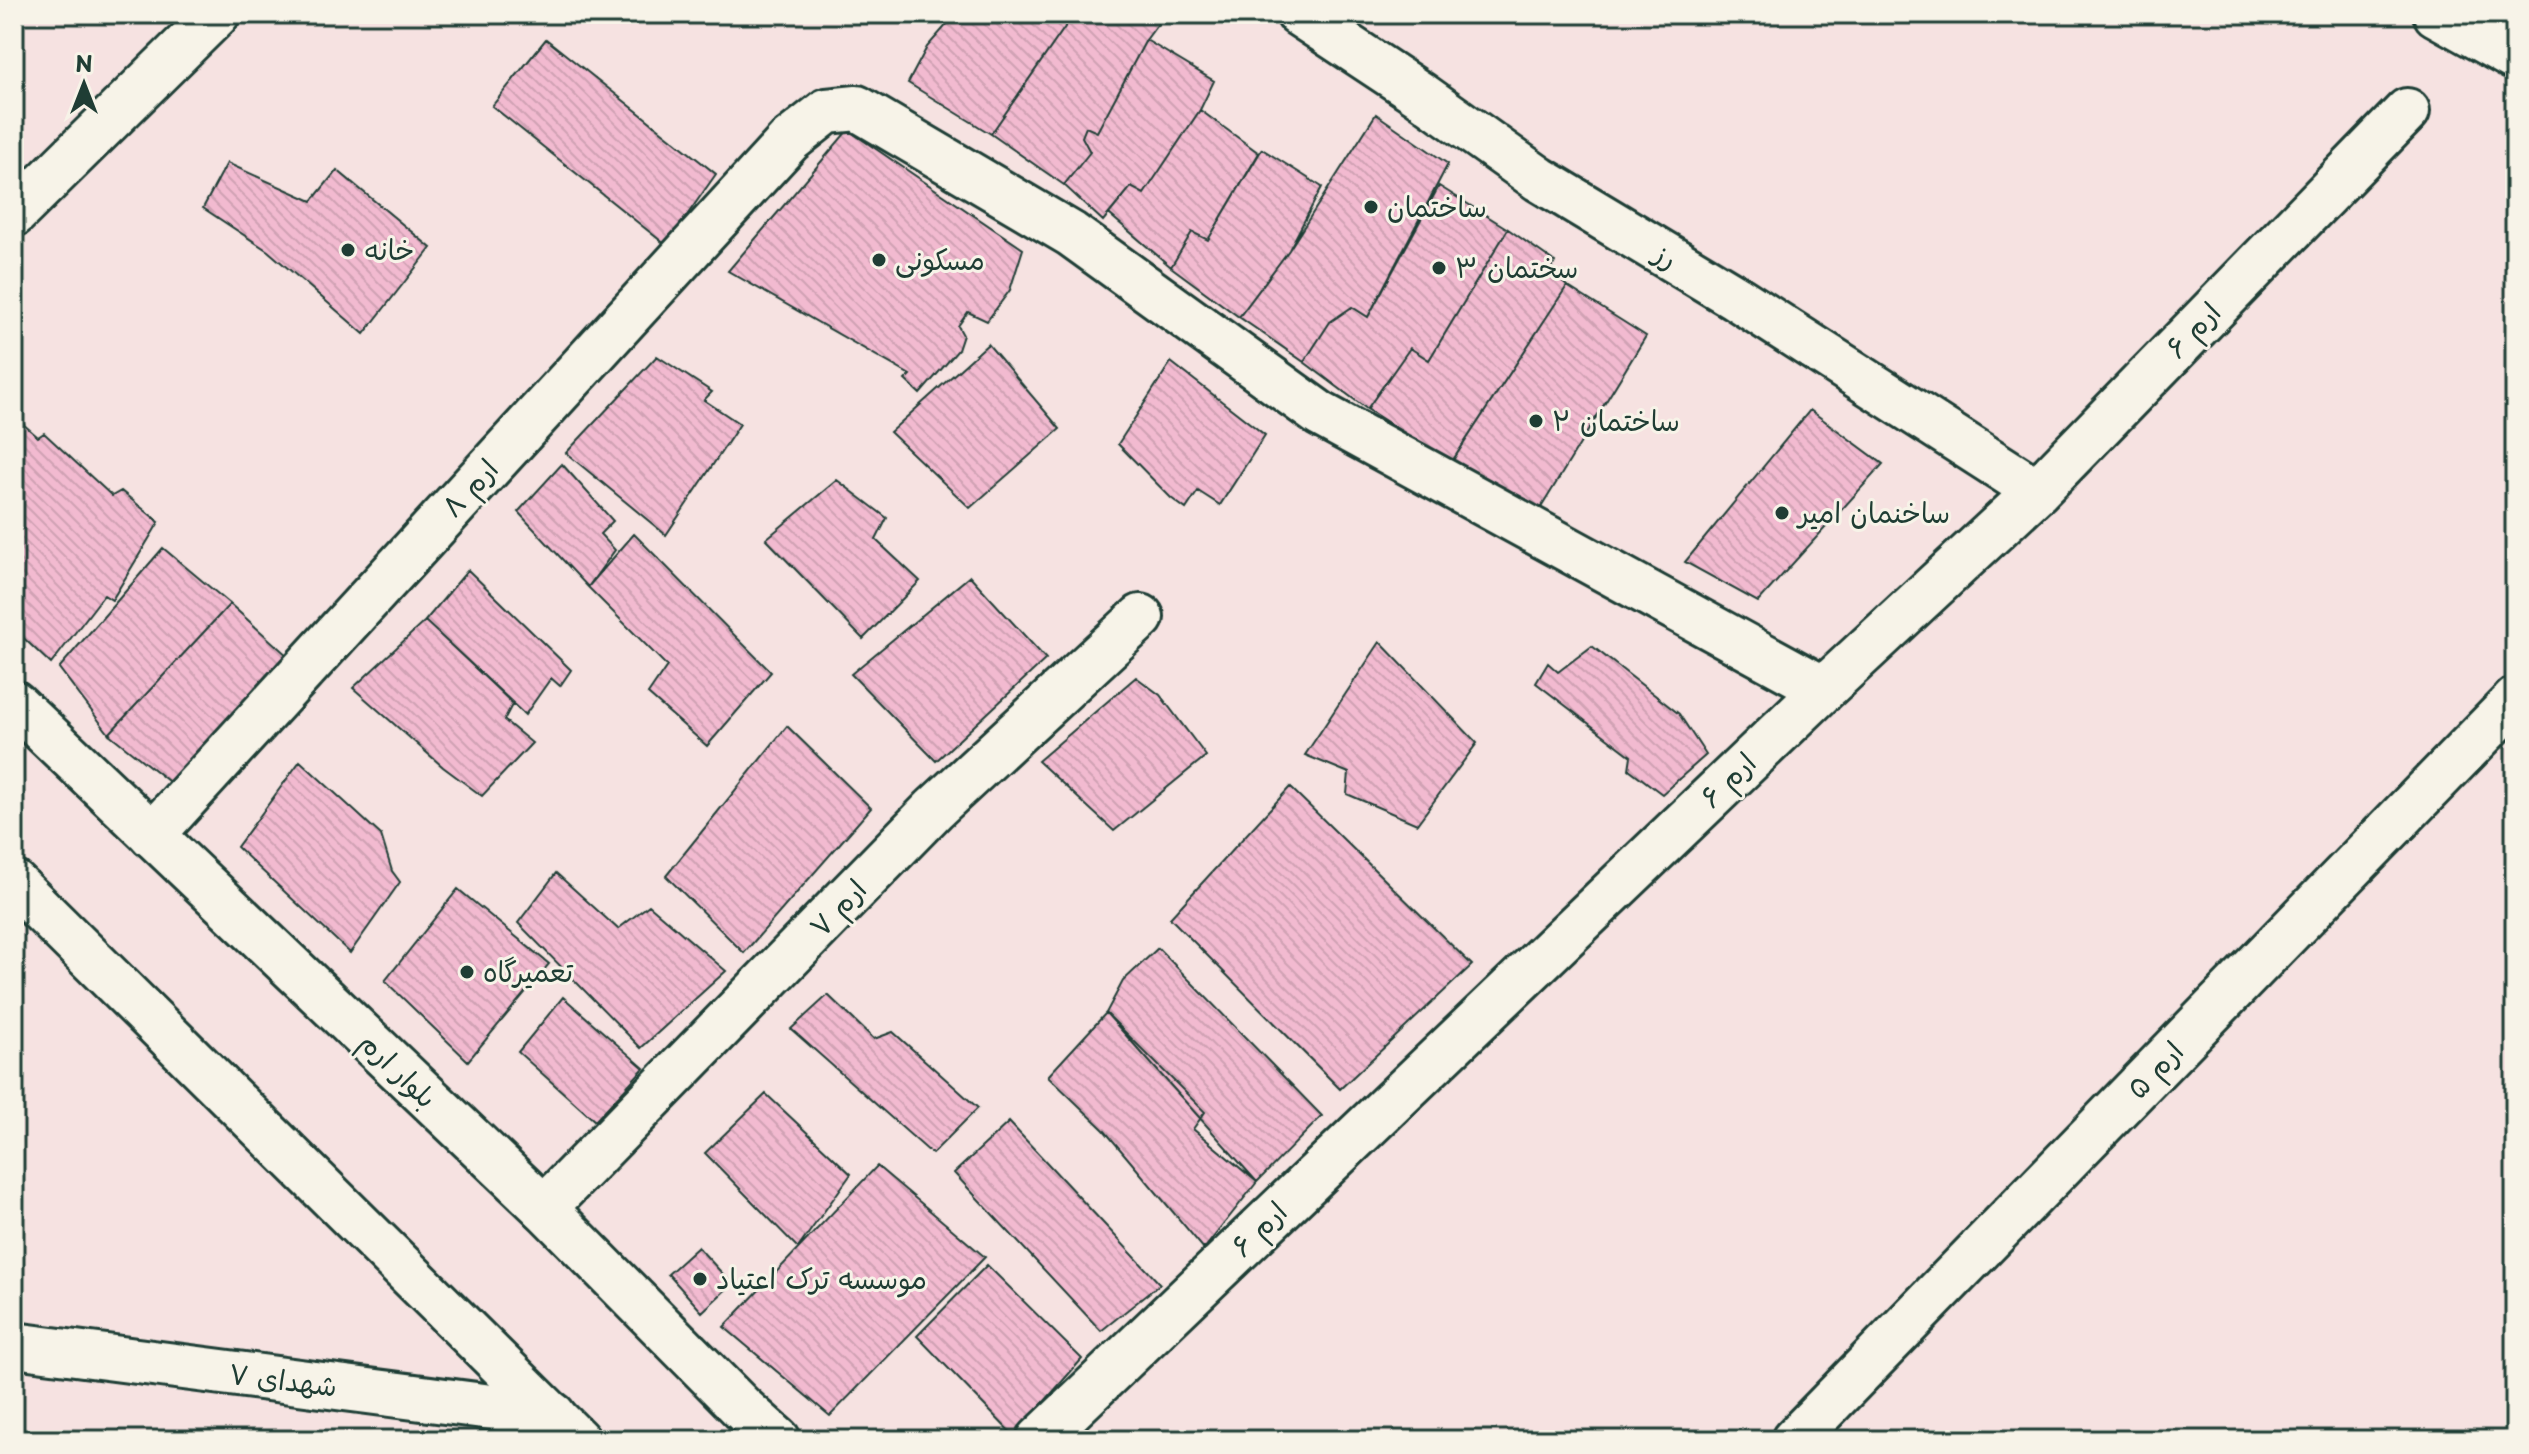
<svg xmlns="http://www.w3.org/2000/svg" width="2529" height="1454" font-family="'Playpen Sans','Playpen Sans Arabic',sans-serif">
	<defs>
		<pattern id="building-back-hatch" width="6" height="6" patternUnits="userSpaceOnUse" patternTransform="scale(2)"><rect width="6" height="6" fill="#f2bad0"/><path d="M-1 5l2 2M0 0l6 6M5-1l2 2" fill="none" stroke="#cfa1b3"/></pattern>
	</defs>
	<rect width="100%" height="100%" fill="#f6e2e1"/>
	<filter id="ink" filterUnits="userSpaceOnUse"><feTurbulence type="fractalNoise" baseFrequency=".0125" numOctaves="2"/><feDisplacementMap in="SourceGraphic" scale="16" xChannelSelector="R" yChannelSelector="G"/><feConvolveMatrix kernelMatrix="1 2 1 2 8 2 1 2 1" color-interpolation-filters="sRGB"/></filter>
	<g filter="url(#ink)">
		<path fill="url(#building-back-hatch)" stroke="#1f3d34" stroke-width="2" d="M956,14h118l-83,120 -83,-51 19,-36z
			M1074,14h91l-19,26 -49,92 -11,-5 -4,10 8,15 -26,33 -73,-51z
			M546,39l170,135 -50,71 -174,-139z
			M1146,40l68,41 -14,29 -56,84 -13,-7 -28,34 -39,-36 26,-33 -8,-15 4,-10 11,5z
			M1200,110l59,43 -51,87 -16,-8 -21,35 -62,-53 22,-27 13,7z
			M1376,114l72,50 -80,153 -16,-10 -22,15 -26,40 -65,-45 50,-67z
			M848,130l175,119 -13,41 -23,31 -19,-9 -10,14 5,9 -5,15 -38,44 -15,-14 5,-5 -182,-104z
			M1262,149l60,38 -33,63 -50,67 -68,-50 21,-35 16,8z
			M227,163l85,38 25,-31 94,78 -67,86 -96,-83 -65,-43z
			M1439,186l69,43 -79,131 -19,-12 -43,61 -63,-47 26,-40 22,-15 16,10z
			M1508,229l47,33 -5,10 17,14 -116,177 -84,-54 43,-61 19,12z
			M1567,286l79,50 -107,175 -88,-48z
			M988,344l72,85 -90,79 -80,-76z
			M657,356l55,36 -8,8 36,24 -74,111 -100,-82z
			M1171,362l94,73 -45,70 -22,-14 -12,18 -15,-11 -53,-54z
			M1810,410l73,54 -125,138 -73,-40z
			M23,424l15,13 6,-4 68,63 9,-5 38,31 -47,78 -8,-5 -53,69 -37,-35v-188z
			M562,464l51,57 -13,13 15,16 -27,37 -70,-75z
			M837,480l50,38 -11,22 44,41 -57,58 -97,-100z
			M634,534l137,138 -64,74 -59,-52 19,-28 -79,-79z
			M163,548l67,56 -121,130 -50,-66z
			M468,570l103,100 -11,16 -9,-8 -26,37 -100,-94z
			M970,576l76,83 -110,102 -85,-87z
			M230,604l59,53 -112,131 -68,-54z
			M425,621l88,82 -9,17 28,23 -50,53 -39,-29 -90,-79z
			M1380,642l97,101 -60,81 -70,-30 2,-21 -44,-18z
			M1592,646l87,68 27,41 -44,39 -33,-25 2,-13 -95,-73 12,-20 10,9z
			M1136,677l24,18 46,61 -92,75 -76,-70z
			M787,726l84,82 -127,145 -78,-77z
			M300,761l81,74 11,36 8,11 -50,71 -113,-106z
			M1290,787l182,178 -132,124 -170,-171z
			M556,873l62,56 31,-24 77,66 -85,77 -123,-125z
			M458,889l91,75 -81,97 -83,-80z
			M1158,948l164,168 -65,66 -151,-169 17,-32z
			M828,995l46,44 19,-7 85,76 -46,46 -141,-125z
			M563,997l81,71 -49,53 -77,-69z
			M1106,1013l99,99 -12,17 64,53 -53,67 -100,-119 -56,-54z
			M766,1094l85,80 -53,74 -93,-95z
			M1009,1122l151,162 -59,47 -147,-158z
			M877,1166l108,91 -155,159 -106,-89z
			M698,1247l34,37 -30,28 -34,-38z
			M987,1265l95,94 -68,77 -97,-100z"/>
		<g fill="none" stroke-linecap="round" stroke-linejoin="round">
			<defs>
				<path id="minor" d="M1299,14l121,80 119,85 196,118 302,194
					M2436,14l79,44
					M14,214l203,-200
					M152,835l637,-694 38,-30 30,-3 214,126 249,180 504,275
					M544,1208l390,-399 207,-192
					M14,1345l539,70
					M1039,1440l785,-751 213,-198 370,-380
					M1794,1440l721,-740"/>
				<path id="secondary" d="M14,703l530,505 198,200 36,32
					M14,883l563,557"/>
			</defs>
			<use href="#minor" stroke="#1f3d34" stroke-width="50"/>
			<use href="#secondary" stroke="#1f3d34" stroke-width="50"/>
			<use href="#minor" stroke="#f7f3e8" stroke-width="44"/>
			<use href="#secondary" stroke="#f7f3e8" stroke-width="44"/>
		</g>
	</g>
	<g fill="#1f3d34" stroke="#f7f3e8" stroke-width="3">
		<circle cx="1371" cy="207" r="8"/>
		<circle cx="348" cy="250" r="8"/>
		<circle cx="879" cy="260" r="8"/>
		<circle cx="1439" cy="268" r="8"/>
		<circle cx="1536" cy="421" r="8"/>
		<circle cx="1782" cy="513" r="8"/>
		<circle cx="467" cy="972" r="8"/>
		<circle cx="700" cy="1279" r="8"/>
	</g>
	<g text-anchor="middle" stroke-width="6" stroke-linejoin="round" paint-order="stroke">
		<g font-size="28" fill="#1f3d34" stroke="#f7f3e8" text-anchor="start">
			<text x="1387" y="217">ساختمان</text>
			<text x="364" y="260">خانه</text>
			<text x="895" y="270">مسکونی</text>
			<text x="1455" y="278">سختمان ۳</text>
			<text x="1552" y="431">ساختمان ۲</text>
			<text x="1798" y="523">ساخنمان امیر</text>
			<text x="483" y="982">تعمیرگاه</text>
			<text x="716" y="1289">موسسه ترک اعتیاد</text>
		</g>
		<g font-size="28" fill="#1f3d34" stroke="#f7f3e8">
			<text transform="translate(1666 256) rotate(31)" y="10">رز</text>
			<text transform="translate(2193 330) rotate(-46)" y="10">ارم ۶</text>
			<text transform="translate(470 488) rotate(-47)" y="10">ارم ۸</text>
			<text transform="translate(1728 780) rotate(-44)" y="10">ارم ۶</text>
			<text transform="translate(838 908) rotate(-46)" y="10">ارم ۷</text>
			<text transform="translate(398 1070) rotate(44)" y="10">بلوار ارم</text>
			<text transform="translate(2155 1070) rotate(-46)" y="10">ارم ۵</text>
			<text transform="translate(1259 1229) rotate(-44)" y="10">ارم ۶</text>
			<text transform="translate(283 1380) rotate(7)" y="10">شهدای ۷</text>
		</g>
	</g>
	<rect width="2529" height="1454" fill="none" stroke="#f7f3e8" stroke-width="48"/>
	<rect x="24" y="24" width="2481" height="1406" fill="none" stroke="#1f3d34" stroke-width="3" filter="url(#ink)"/>
	<g transform="translate(84 84)" stroke="#f7f3e8" stroke-width="6" paint-order="stroke">
	<path d="M0-6L14 30L0 20L-14 30Z" fill="#1f3d34"/>
	<text y="-12" font-size="22" font-weight="bold" text-anchor="middle" fill="#1f3d34">N</text>
	</g>
</svg>
